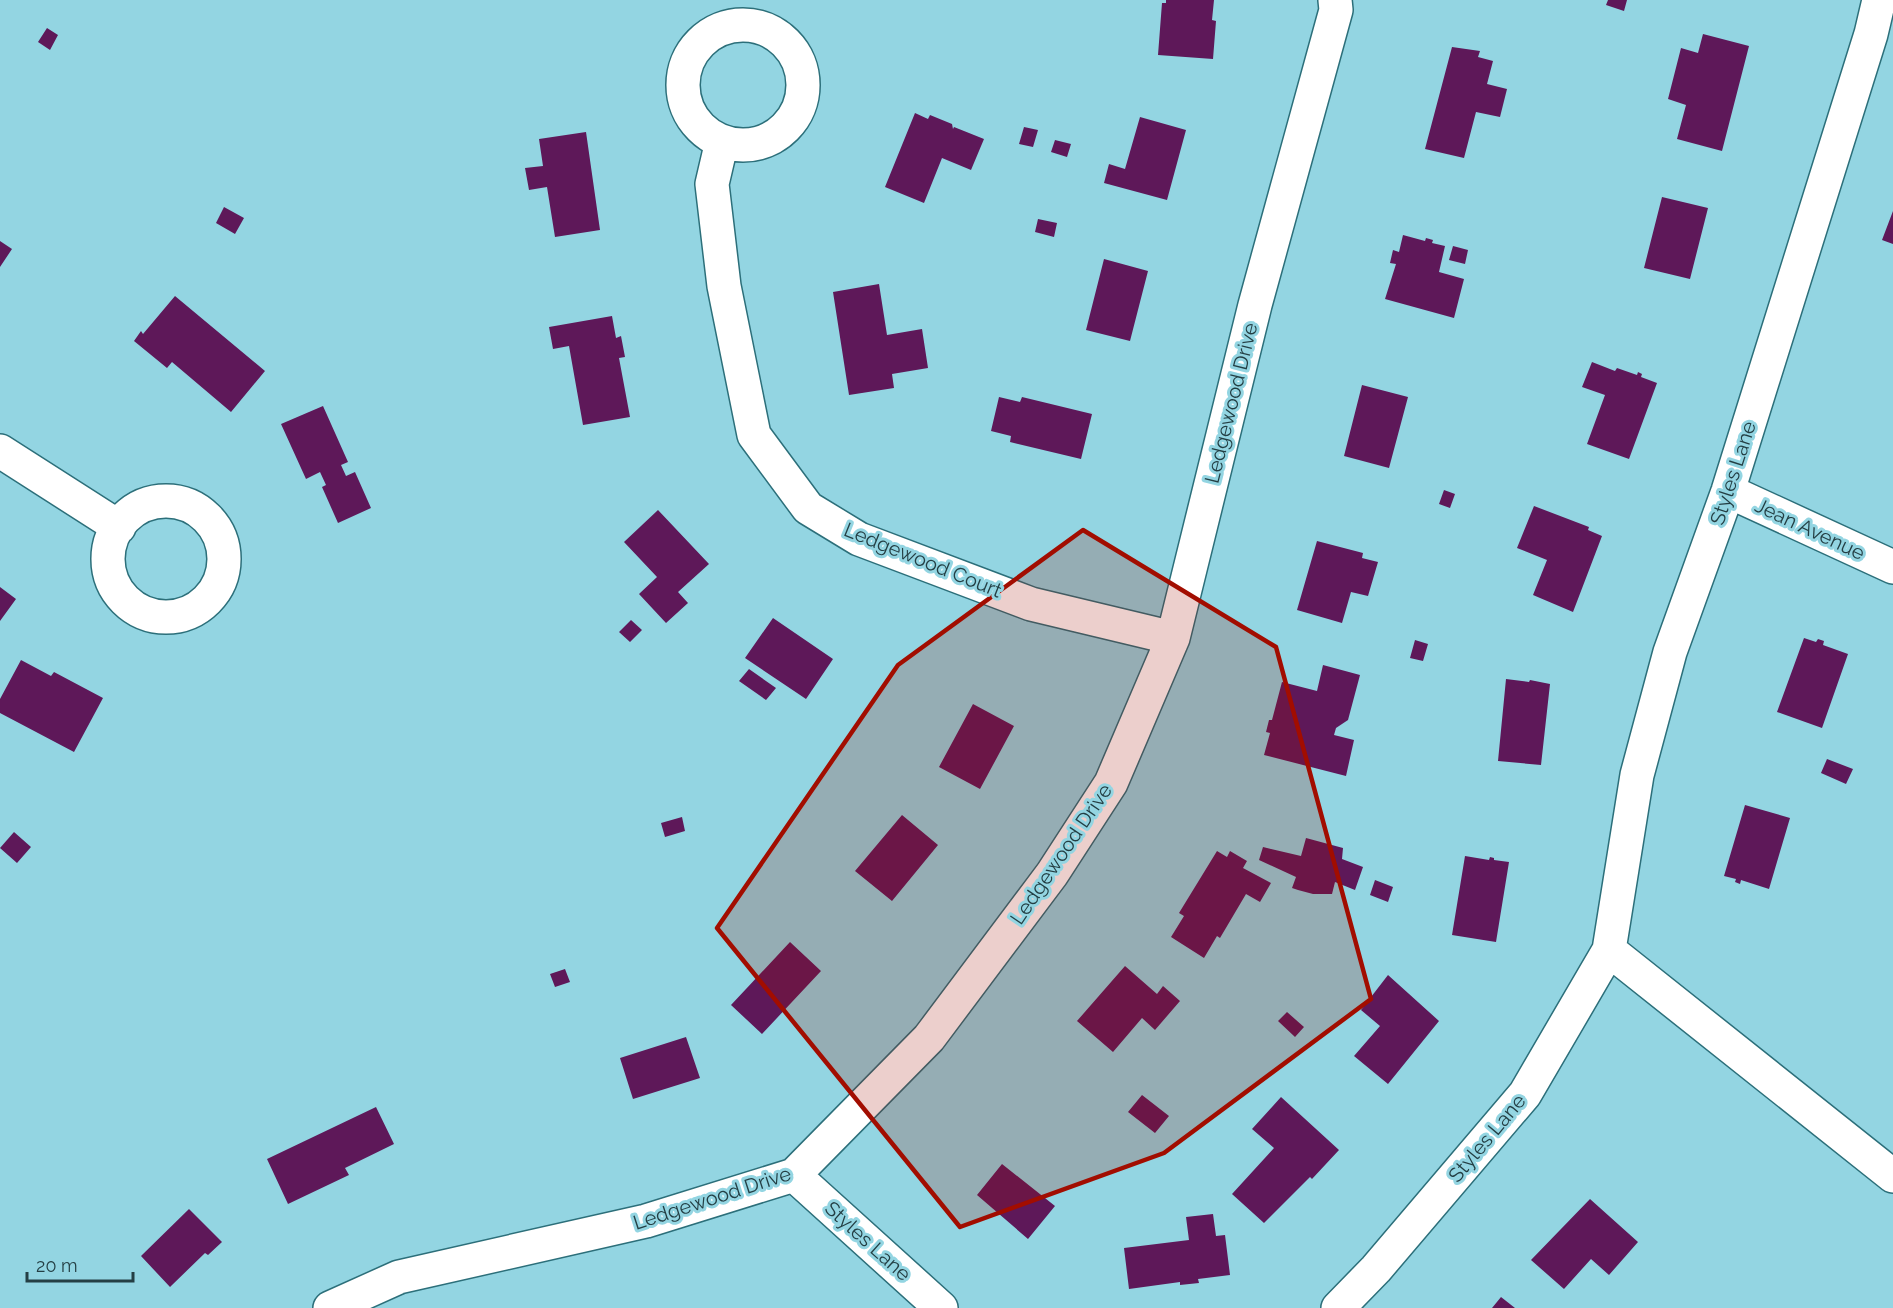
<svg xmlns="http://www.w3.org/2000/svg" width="1893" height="1308" font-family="Raleway,sans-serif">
	<rect width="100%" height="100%" fill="#93d5e2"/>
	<path fill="#5e1859" d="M1166,0h48l-2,20 4,1 -3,38 -55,-4 4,-52h4z
		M1608,0h19l-3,11 -18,-6z
		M47,28l11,7 -8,15 -12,-8z
		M1703,34l46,12 -27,105 -45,-12 9,-34 -18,-6 13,-51 17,5z
		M1452,47l28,4 -2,6 15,4 -6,23 20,5 -7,28 -24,-5 -12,46 -39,-9z
		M915,113l13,6 2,-4 22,9 1,5 1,-2 30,12 -13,31 -29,-12 -18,45 -39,-16z
		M1140,117l46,13 -19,70 -63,-17 5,-19 16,5z
		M1024,127l14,3 -5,17 -14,-3z
		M586,132l14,98 -45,7 -8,-50 -18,3 -4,-22 18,-2 -4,-27z
		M1055,140l16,4 -4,13 -16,-5z
		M1662,197l46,11 -18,71 -46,-11z
		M224,207l20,11 -9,16 -19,-11z
		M1893,211v33l-11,-4z
		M1038,219l19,4 -3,14 -19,-5z
		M1403,235l22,6 1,-3 7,2 -1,3 13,3 -6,26 25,7 -10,39 -69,-19 11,-35 -6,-1 3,-13 6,2z
		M0,241l12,8 -12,18z
		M1453,246l15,4 -3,14 -16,-4z
		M1104,259l44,12 -18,70 -44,-11z
		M879,284l8,51 35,-6 6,39 -36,6 2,14 -45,7 -16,-103z
		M175,296l90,75 -34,41 -59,-50 -5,6 -33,-27 7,-10 2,3z
		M612,316l4,22 5,-2 4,21 -6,1 11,59 -47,8 -14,-79 -16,3 -4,-22z
		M1592,362l23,9 2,-3 20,7 1,-3 4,2 -1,3 16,6 -28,76 -42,-15 18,-49 -23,-8z
		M1362,385l46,12 -19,71 -45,-12z
		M999,397l21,5 2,-5 70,17 -11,45 -71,-17 1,-6 -20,-5z
		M323,406l25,56 -7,3 5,11 9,-4 16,36 -33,15 -16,-36 4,-2 -6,-13 -14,7 -25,-55z
		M1444,490l11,4 -5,14 -11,-4z
		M1534,506l55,21 -1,3 14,6 -29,76 -40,-17 14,-35 -30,-12z
		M658,510l51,54 -31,28 10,11 -22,20 -27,-29 18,-17 -33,-35z
		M1317,541l46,12 -1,5 16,4 -10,34 -17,-4 -9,31 -45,-13z
		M0,587l16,12 -16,22z
		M773,618l60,41 -27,40 -61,-41z
		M631,620l11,10 -12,12 -11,-10z
		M1804,638l12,4 2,-3 6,2 -1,4 25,9 -26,74 -45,-16z
		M1415,640l13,4 -5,17 -13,-3z
		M21,660l30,16 3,-4 49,26 -29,54 -74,-39v-14z
		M1323,665l37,10 -12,45 -12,8 -2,7 20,5 -8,36 -82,-21 6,-22 -4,-1 3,-12h3l10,-38 35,9z
		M749,669l27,19 -10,12 -27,-19z
		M1506,679l23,3 1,-2 20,4 -9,81 -43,-4z
		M973,704l41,22 -34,63 -41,-22z
		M1827,759l26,10 -7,15 -25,-11z
		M1745,805l45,13 -21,71 -28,-9 -1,4 -5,-2 1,-3 -12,-3z
		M902,815l36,30 -46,56 -37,-30z
		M682,817l3,14 -20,6 -4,-14z
		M14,832l17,15 -14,16 -17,-15z
		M1306,838l37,10 -1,11 21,8 -8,23 -20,-8 -3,12h-19l-15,-4 -6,-2 4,-11 -37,-17 4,-13 38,9z
		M1217,851l10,6 3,-6 17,10 -4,7 28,15 -11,19 -14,-8 -26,44 -3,-2 -13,22 -33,-21 13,-21 -5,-3z
		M1465,856l24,4 1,-3 4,1v2l15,2 -13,80 -44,-7z
		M1375,880l18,7 -5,15 -18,-7z
		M790,942l31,29 -59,63 -31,-29z
		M1125,966l32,28 6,-8 17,15 -25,29 -13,-12 -29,34 -36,-31z
		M565,969l5,13 -15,5 -5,-13z
		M1388,975l51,46 -51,63 -34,-28 26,-30 -19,-16z
		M1287,1012l17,15 -9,10 -17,-16z
		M686,1037l14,41 -67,21 -13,-41z
		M1142,1095l27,21 -14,17 -27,-21z
		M1281,1097l58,53 -27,29 -2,-2 -46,46 -32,-29 42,-46 -22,-19z
		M376,1107l18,37 -49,24 4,7 -61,29 -21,-45z
		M1002,1164l53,42 -27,33 -51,-44z
		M1590,1199l48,43 -29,33 -18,-16 -27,30 -33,-29z
		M189,1209l33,33 -14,13 -3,-2 -35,34 -29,-31z
		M1213,1214l3,22 9,-1 5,40 -32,4 1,4 -19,2v-3l-51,7 -5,-41 65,-8 -3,-23z
		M1501,1297l14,11h-23z"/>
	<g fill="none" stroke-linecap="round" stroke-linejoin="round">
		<defs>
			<path id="minor" d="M683 85a60 60 0 1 1 120 0a60 60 0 1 1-120 0Z
				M722,141l-10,43 12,102 30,149 54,73 51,31 172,65 142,34
				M0,451l119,76
				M1728,491l165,76
				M108 559a58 58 0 1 1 116 0a58 58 0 1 1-116 0Z
				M1609,950l284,226
				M794,1175l147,133
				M330,1308l69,-31 247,-56 148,-46 135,-137 123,-164 59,-91 62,-145 82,-333 81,-295 -1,-10
				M1338,1308l38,-39 149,-175 84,-144 28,-175 33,-123 58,-161 143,-457 8,-34"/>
		</defs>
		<use href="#minor" stroke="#2c6f7a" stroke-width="36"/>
		<use href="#minor" stroke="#fff" stroke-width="33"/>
	</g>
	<path fill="#a20d00" fill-opacity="0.2" stroke="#a20d00" stroke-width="4.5" stroke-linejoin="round" d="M1083,530l193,117 95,352 -207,154 -204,74 -243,-299 181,-263z"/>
	<g text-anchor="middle" stroke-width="6" stroke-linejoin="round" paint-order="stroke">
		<g font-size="20" fill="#243f44" stroke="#93d5e2">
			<text transform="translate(1231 403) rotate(-76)" y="7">Ledgewood Drive</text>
			<text transform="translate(1733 473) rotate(-72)" y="7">Styles Lane</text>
			<text transform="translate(1810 529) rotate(25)" y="7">Jean Avenue</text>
			<text transform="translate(923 560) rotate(22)" y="7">Ledgewood Court</text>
			<text transform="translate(1061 854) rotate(-56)" y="7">Ledgewood Drive</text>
			<text transform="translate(1487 1138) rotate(-50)" y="7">Styles Lane</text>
			<text transform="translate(712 1198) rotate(-18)" y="7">Ledgewood Drive</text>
			<text transform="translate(868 1241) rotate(42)" y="7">Styles Lane</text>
		</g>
	</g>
	<path d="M27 1272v9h106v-9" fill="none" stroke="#243f44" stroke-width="3"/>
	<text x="36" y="1272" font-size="18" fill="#243f44" stroke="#93d5e2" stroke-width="4.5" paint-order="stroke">20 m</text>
</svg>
